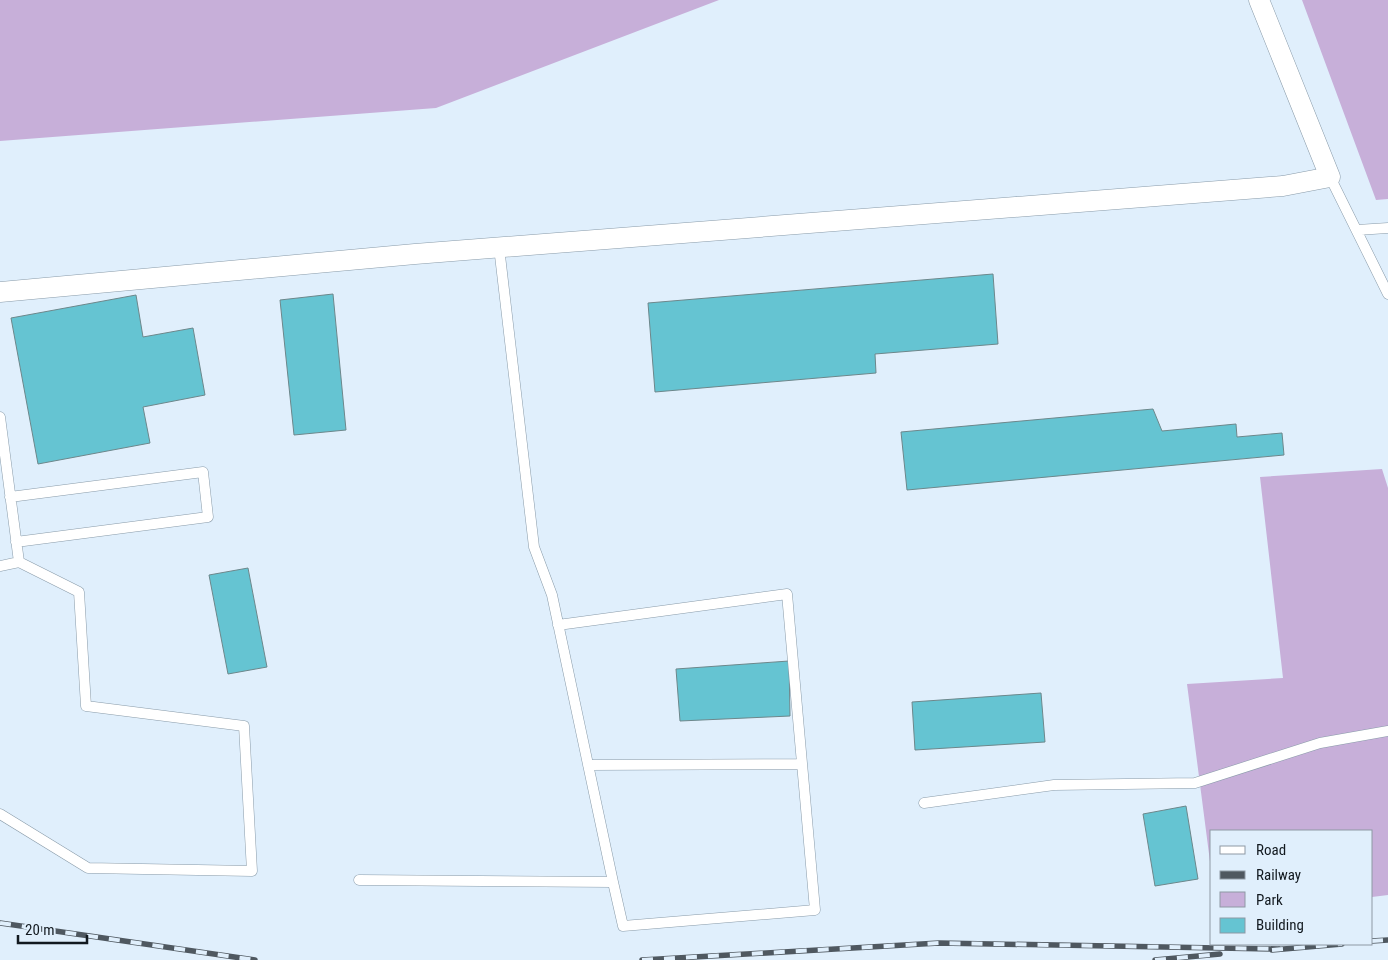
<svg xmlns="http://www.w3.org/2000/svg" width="1388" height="960" font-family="'Roboto Condensed',sans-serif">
	<rect width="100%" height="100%" fill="#e0effc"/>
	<path fill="#c7afd9" d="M0,0h719l-283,108 -436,33z
		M1302,0h86v199l-12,1z
		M1382,469l6,19v407l-16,2v-66h-160v46l-25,-193 96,-6 -23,-201z"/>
	<path fill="#65c4d2" stroke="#6d878b" d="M993,274l5,70 -123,10 1,19 -221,19 -7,-89z
		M333,294l13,136 -52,5 -14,-135z
		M136,295l7,42 50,-9 12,67 -62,12 7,36 -112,21 -27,-146z
		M1153,409l9,22 74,-7 1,13 45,-4 2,22 -377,35 -6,-58z
		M248,568l19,99 -39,7 -19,-99z
		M789,661l1,55 -110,5 -4,-52z
		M1041,693l4,49 -130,8 -3,-48z
		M1186,806l12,73 -43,7 -12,-72z"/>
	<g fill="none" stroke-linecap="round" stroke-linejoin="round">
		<defs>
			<path id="service" d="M1330,177l58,117
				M1357,230l31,-2
				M499,247l35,300 18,48 61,287 10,44 192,-16 -28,-316 -229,31
				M0,417l19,145
				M10,497l193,-25 5,45 -192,25
				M0,566l19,-4 60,30 7,114 158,20 8,145 -164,-3 -88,-54
				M588,765l214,-1
				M924,803l130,-18 141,-2 125,-40 68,-12
				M359,880l254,2"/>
			<path id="minor" d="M0,292l415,-38 868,-68 47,-9 -71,-177"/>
		</defs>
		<use href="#service" stroke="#899ba9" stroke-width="11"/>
		<use href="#minor" stroke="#899ba9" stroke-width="21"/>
		<use href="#service" stroke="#fff" stroke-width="10"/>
		<use href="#minor" stroke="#fff" stroke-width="20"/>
		<defs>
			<path id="rail" d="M0,923l255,37
				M1372,941l16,-1
				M1272,950l70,-6
				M642,960l297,-17 340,6
				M1155,960l65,-6"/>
		</defs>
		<use href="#rail" stroke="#4f5860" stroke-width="5.5"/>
		<use href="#rail" stroke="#e0effc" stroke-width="4" stroke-dasharray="11" stroke-linecap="butt"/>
	</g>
	<rect x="1210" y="830" width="162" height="115" fill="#e0effc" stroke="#8e99a4"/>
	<rect x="1220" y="846" width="25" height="8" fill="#ffffff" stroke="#8e99a4"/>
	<text x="1256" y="855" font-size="15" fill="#12191f">Road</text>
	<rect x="1220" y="871" width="25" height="8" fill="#4f5860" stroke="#8e99a4"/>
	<text x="1256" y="880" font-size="15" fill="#12191f">Railway</text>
	<rect x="1220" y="892" width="25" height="15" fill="#c7afd9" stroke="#8e99a4"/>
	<text x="1256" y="905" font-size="15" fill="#12191f">Park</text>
	<rect x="1220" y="918" width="25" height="15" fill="#65c4d2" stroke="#8e99a4"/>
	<text x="1256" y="930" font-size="15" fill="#12191f">Building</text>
	<path d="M18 935v8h69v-8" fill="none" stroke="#12191f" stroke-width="2.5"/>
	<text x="25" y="935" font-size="15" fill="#12191f" stroke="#e0effc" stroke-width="4" paint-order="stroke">20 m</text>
</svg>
